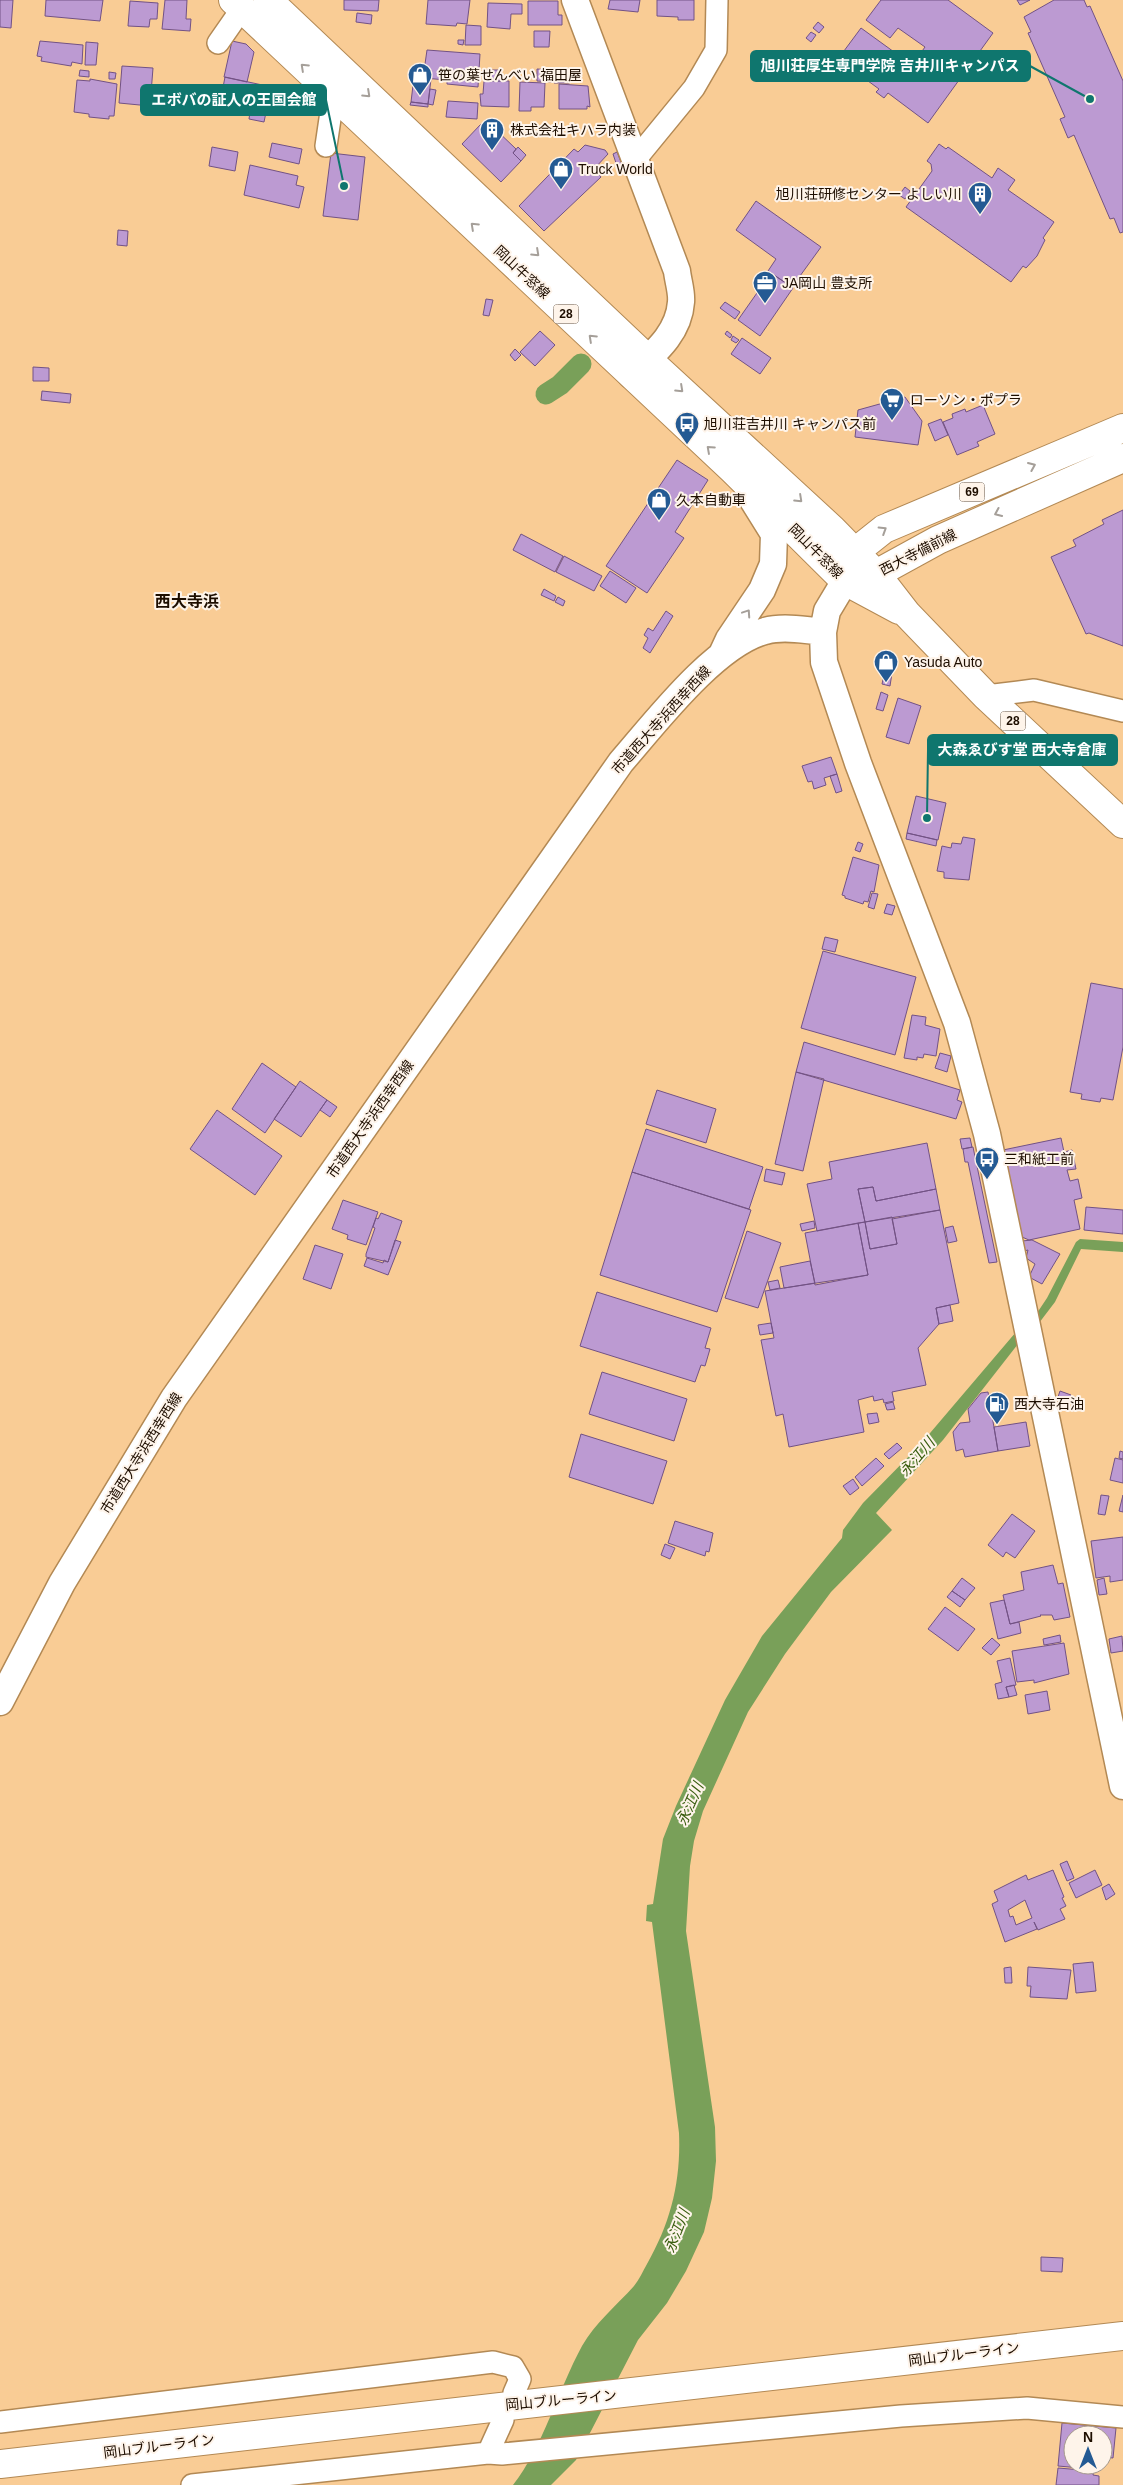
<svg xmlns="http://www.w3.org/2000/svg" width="1123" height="2485" font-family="Arial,'Noto Sans JP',sans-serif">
	<rect width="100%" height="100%" fill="#f9cc95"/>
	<path fill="#79a059" d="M1080,1239l43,3v10l-42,-3 -26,53 -16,21 -21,21 -75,96 -67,73 16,17 -61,62 -46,62 -37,58 -45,99 -9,30 -4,25 -4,65 29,196 1,34 -4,37 -8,34 -18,39 -19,32 -29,37 -62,120 -25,25h-38c30,-38 45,-95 69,-139 13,-23 34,-40 52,-60 5,-6 9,-15 13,-22 24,-42 34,-83 32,-131l-27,-211 -6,-1 1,-16 6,-1 10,-65 13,-33 49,-106 37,-64 80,-98 1,-8 20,-27 56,-57 97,-114 21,-19 10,-15 29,-56z"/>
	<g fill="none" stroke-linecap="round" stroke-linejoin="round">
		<path stroke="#79a059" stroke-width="21" d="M546,394l14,-9 21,-21"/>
	</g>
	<path fill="#bc9ad2" stroke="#725285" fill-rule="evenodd" d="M0,0h13l-2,28 -11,-1z
		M46,0h57l-3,21 -55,-5z
		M165,0h22l-1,19h5l-1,12 -28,-2z
		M344,0h35l-1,11 -34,-1z
		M428,0h42l-3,24 -10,-1 -1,3 -30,-2z
		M610,0h30l-2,12 -30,-3z
		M657,0h37v20h-16v-3l-21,-1z
		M881,0h67l45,33 -65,90 -40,-30 -4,5 -8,-6 3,-3 -41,-30 23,-31 51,37 13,-18 -27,-19 -8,10 -24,-18z
		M1017,0h13l-10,5z
		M1054,0h30l3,7 3,-1 33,75v151l-3,1 -6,-15 -4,1 -36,-84 -6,3 -8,-19 5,-2 -37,-84 3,-1 -7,-15z
		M130,1l28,2 -1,16h-7l-1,8 -21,-1z
		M528,1h30v14h4v10h-34z
		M488,3l34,1v10h-11l-1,15 -23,-2z
		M357,13l15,2 -1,9 -15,-2z
		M818,22l6,5 -5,6 -6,-5z
		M466,25l15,1v19h-16z
		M534,31h16l-1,16h-15z
		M811,32l5,3 -5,7 -5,-4z
		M458,40h6l-1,5 -5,-1z
		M40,41l43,4 -1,19 -10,-2 -1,4 -30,-5 1,-4 -5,-1z
		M232,41l14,3 8,8 -7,30 -23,-5z
		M86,42l12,1 -2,22h-11z
		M427,50l53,4 -2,33 -31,-3v-4l-24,-2z
		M122,66l31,2 -3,38 -31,-3z
		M537,69l16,1v12l-16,-1z
		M80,70l9,1v6l-10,-1z
		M485,70h16v11h-17z
		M554,70h16v13h-16z
		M109,72l7,1 -1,6h-6z
		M225,77l42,9 -1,6 4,1 -6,29 -15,-3 1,-7 -31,-4z
		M414,77l17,2 -3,25 -17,-2z
		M90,79l27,5 -3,32h-5v3l-20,-2v-3l-15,-2 3,-32 13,1z
		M484,81h25v26l-28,-1 -1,-12h3z
		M520,82l25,1 -1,24h-13v4h-12z
		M559,84l29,2 2,21 -3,-1v3h-28z
		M430,89l6,1 -3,15 -5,-1z
		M448,101l30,2 -1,16 -31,-2z
		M411,102l17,2v3l-18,-2z
		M481,124l11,2 24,23 -3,4 8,8 -20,21 -39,-38z
		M272,143l30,6 -3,15 -30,-7z
		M939,144l7,5 2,-2 44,31 6,-10 17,12 -7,10 46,32 -11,16 2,2 -8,16 -11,12 -3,-2 -12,16 -105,-75 26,-36 -1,-7 -4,-3z
		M585,145l20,5 3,4 -14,15 7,8 -57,54 -25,-25 55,-57 4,3z
		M212,147l26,5 -3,19 -26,-5z
		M518,147l8,8 -5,6 -8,-8z
		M617,152l6,15 -5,2 -5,-15z
		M331,153l34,4 -7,63 -35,-4z
		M250,165l48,11 -2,9 8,2 -5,21 -55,-13z
		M905,187l5,4 -5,8 -6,-4z
		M756,201l65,46 -29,40 -24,-16 8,-12 -40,-29z
		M118,230l10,1 -1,15 -10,-1z
		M771,273l22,15 -33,48 -22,-16z
		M486,299l7,1 -4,16 -6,-1z
		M725,302l15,10 -5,7 -15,-11z
		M540,331l15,14 -20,21 -15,-14z
		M727,331l5,4 -2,3 -5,-4z
		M733,336l6,4 -3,3 -5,-3z
		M742,338l29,20 -11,16 -29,-20z
		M515,349l6,6 -6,6 -5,-6z
		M33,367l16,1v13h-16z
		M42,391l29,3 -1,9 -29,-3z
		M905,397l17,24 -4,24 -63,-8 3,-27z
		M983,405l12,29 -18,8 2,4 -22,9 -14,-33 10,-4 -1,-4 13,-5 1,3z
		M941,419l7,16 -13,6 -7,-17z
		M677,460l31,20 -33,52 9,6 -37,55 -41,-27z
		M1123,510v136l-34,-13 -3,1 -35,-77 25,-11 -3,-6 31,-16 -2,-4z
		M521,534l42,22 -8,16 -42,-22z
		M564,556l38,20 -8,15 -38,-19z
		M610,571l26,17 -10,15 -26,-17z
		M544,589l12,7 -2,5 -13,-6z
		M558,597l7,4 -2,5 -8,-4z
		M666,611l7,5 -23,37 -7,-5 5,-10 -4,-3 4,-7 5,3z
		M885,671l7,2 -2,13 -8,-2z
		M881,692l7,3 -5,16 -7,-2z
		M898,698l23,8 -12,38 -23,-7z
		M831,757l6,17 -13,4 2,7 -12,4 -2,-8 -4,1 -6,-16z
		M837,774l5,17 -6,2 -6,-17z
		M916,796l30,7 -8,37 -31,-7z
		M907,833l30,7 -1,6 -30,-7z
		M963,837l12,2 -6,41 -25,-2v-6l-7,-1 5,-25 9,2 1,-5 9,1z
		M858,842l5,2 -3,8 -5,-2z
		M853,857l26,8 -5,27 -3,-1 -3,11 -4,-1 -1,3 -18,-6v-2l-3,-1z
		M872,893l6,1 -4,15 -6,-2z
		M887,904l8,2 -3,9 -8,-2z
		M825,937l13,3 -3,12 -13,-3z
		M823,951l93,26 -21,78 -94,-27z
		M1091,983l32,6v58l-10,53 -12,-2 -1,4 -19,-3 1,-5 -12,-2z
		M912,1015l14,2 -1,8 15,4 -4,27 -12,-2 -1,4 -6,-1v3l-13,-2z
		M804,1042l156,48 -3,10 5,2 -6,17 -160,-47z
		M940,1053l11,3 -4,16 -12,-4z
		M262,1063l34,24 -31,46 -33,-24z
		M796,1072l28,7 -21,92 -28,-7z
		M300,1081l27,19 -26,37 -27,-18z
		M657,1090l59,19 -10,34 -60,-19z
		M327,1100l10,7 -7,10 -10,-7z
		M217,1110l65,46 -27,39 -65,-46z
		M646,1129l117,38 -14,42 -117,-37z
		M970,1138l2,9 -10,2 -2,-10z
		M1061,1138l3,14 8,-2 4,19 -9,1 3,11 8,-2 4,19 -8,2 6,29 -51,11 -7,-3 -19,-87z
		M927,1143l9,46 -60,12 -3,-14 -15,2 7,33 -48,9 -10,-47 25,-5 -3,-17z
		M973,1147l24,115 -8,1 -21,-101h-3l-2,-13z
		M766,1169l19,4 -3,12 -18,-4z
		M632,1172l119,38 -34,102 -117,-37z
		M873,1187l3,14 60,-12 4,21 -75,12 -7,-33z
		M343,1200l35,12 -12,33 -19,-6 1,-4 -16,-6z
		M1086,1207l37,3v24l-39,-4z
		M940,1210l19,93 -23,5 3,16 -21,24 8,37 -34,7 2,9 -10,2 -1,-4 -9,2 -1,-5 -15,4 6,32 -75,15 -6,-33 -7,2 -15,-76 13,-2 -9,-47 103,-16 -10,-52 7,-1 5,27 27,-5 -5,-25z
		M381,1213l21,8 -14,41 -22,-5v-3l9,-26 -2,-1 3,-9 2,1z
		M892,1217l5,27 -27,5 -5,-27z
		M814,1221l1,7 -13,3 -2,-7z
		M858,1223l10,52 -53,10 -10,-52z
		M953,1226l4,15 -9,2 -3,-15z
		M747,1231l34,12 -23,65 -33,-10z
		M395,1240l6,2 -13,33 -24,-9 3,-8 16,5 1,-3 4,2z
		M1032,1240l28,14 -18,30 -13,-7 6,-13 -9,-6 2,-8 -4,1 -2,-10z
		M315,1245l28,9 -12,35 -28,-10z
		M810,1261l5,22 -31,5 -4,-21z
		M778,1280l2,8 -10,2 -2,-8z
		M597,1292l114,36 -6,20 5,1 -5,17 -4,-1 -6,17 -115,-36z
		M950,1305l3,16 -14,3 -3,-16z
		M771,1323l2,10 -13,2 -2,-10z
		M602,1372l85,27 -13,42 -85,-27z
		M1060,1391l11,4 -3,9 -11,-4z
		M988,1392l10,59 -33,6 -2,-8 -7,2 -3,-19 7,-9 10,-1 -2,-13 13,-16z
		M1074,1397l10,3 -3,8 -10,-4z
		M893,1402l2,7 -8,1 -2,-6z
		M877,1413l2,9 -10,2 -2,-10z
		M1026,1422l4,24 -32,5 -4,-24z
		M581,1434l86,27 -14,43 -84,-27z
		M897,1443l5,5 -13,11 -5,-5z
		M1120,1451l3,1v7l-4,-1z
		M876,1458l8,8 -22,20 -7,-9z
		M1115,1458l8,2v23l-13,-3z
		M853,1479l6,9 -9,7 -7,-9z
		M1101,1495l8,1 -4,19 -7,-1z
		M1123,1495v17l-4,-1z
		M1012,1514l23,17 -20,27 -9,-6 -3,5 -15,-12z
		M675,1521l38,12 -4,19 -3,-1 -1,5 -37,-13z
		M1123,1537v43l-13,2v-6l-14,2 -5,-37z
		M665,1544l10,4 -5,11 -9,-4z
		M1053,1565l5,19 5,-1 7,34 -16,3 -2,-5h-12l1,1 -31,8 -7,-29 21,-5 -3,-18z
		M962,1578l13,10 -10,12 -13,-9z
		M1104,1578l3,16 -8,1 -2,-15z
		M952,1591l13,9 -5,7 -13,-10z
		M1004,1600l6,24 9,-2 2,11 -23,6 -8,-36z
		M945,1607l30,22 -17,22 -30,-22z
		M1060,1635l1,7 -17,3 -1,-6z
		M1122,1636l1,15 -12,2 -2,-14z
		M992,1638l8,7 -9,10 -9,-7z
		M1064,1643l5,31 -35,9v-3l-17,2 -5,-31z
		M1010,1658l6,27 -10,2 3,10 -11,2 -3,-15 7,-2 -5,-21z
		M1014,1685l3,10 -8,2 -3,-10z
		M1047,1691l3,19 -22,4 -3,-19z
		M1067,1861l7,17 -7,3 -7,-17z
		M1053,1870l11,27 -2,1 4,8 -6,3 5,10 -27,11 -4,-8 3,7 -32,13 -13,-38 6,-3 -4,-10 32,-16 2,5zM1025,1900l7,18 -16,7 -3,-9 -3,1 -2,-7z
		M1095,1870l7,15 -26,13 -7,-15z
		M1109,1884l6,10 -9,6 -4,-12z
		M1093,1962l3,29 -20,2 -3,-29z
		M1011,1967l1,16h-7l-1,-15z
		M1028,1967l43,3 -4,29 -37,-2 1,-11h-4z
		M1041,2257l22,1 -1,14 -21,-1z
		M1062,2423l54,5 -3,30 -10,-1v-22h-30v30h8v3l-23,-2z
		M1083,2465l11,1 -1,9 6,1v9h-43l2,-17 24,2z"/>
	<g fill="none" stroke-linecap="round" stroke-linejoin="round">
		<defs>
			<path id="minor" d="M218,43l16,-23 10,-10
				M326,146l5,-34 11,-10
				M635,160l59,-72 22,-38 1,-50
				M986,696l48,-6 89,21
				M0,2422l493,-60 20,5 7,12 -6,14
				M488,2453l15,-33
				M192,2485l296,-32 14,1 399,-38 126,-8 96,9"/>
			<path id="tertiary" d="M575,0l102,271c1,10 5,21 4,31 -2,32 -28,52 -50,73
				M839,559l6,22 -18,30 -4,21 1,30 34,101 99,260 30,111 136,652
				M722,654l7,-15 33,-49 11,-26 1,-30 -25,-40
				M0,1702l62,-119 112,-185 447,-636c34,-39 94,-118 144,-131 17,-5 41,-1 58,1"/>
			<path id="secondary" d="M0,2464l1123,-128"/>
			<path id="primary" d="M233,0l500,470 112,111 54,29
				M268,0l389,368 175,161 44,45 31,40 79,82 137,128
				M849,570l6,-18 29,-23 239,-101
				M858,578l18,-4 62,-34 185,-82"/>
		</defs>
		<use href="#minor" stroke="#b38954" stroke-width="24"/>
		<use href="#tertiary" stroke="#b38954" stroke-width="29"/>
		<use href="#secondary" stroke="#b38954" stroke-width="30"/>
		<use href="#primary" stroke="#b38954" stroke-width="30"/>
		<use href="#minor" stroke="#fff" stroke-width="21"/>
		<use href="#tertiary" stroke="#fff" stroke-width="26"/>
		<use href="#secondary" stroke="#fff" stroke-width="28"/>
		<use href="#primary" stroke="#fff" stroke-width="28"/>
	</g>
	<defs><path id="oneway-chevron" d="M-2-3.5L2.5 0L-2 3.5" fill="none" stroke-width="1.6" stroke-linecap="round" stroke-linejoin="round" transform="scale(1.25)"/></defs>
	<g stroke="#a59f99">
		<use href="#oneway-chevron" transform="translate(304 67) rotate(-137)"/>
		<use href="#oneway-chevron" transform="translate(367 94) rotate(43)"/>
		<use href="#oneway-chevron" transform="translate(474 226) rotate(-137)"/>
		<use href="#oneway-chevron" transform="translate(536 253) rotate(43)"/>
		<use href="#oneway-chevron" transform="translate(592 338) rotate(-137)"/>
		<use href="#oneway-chevron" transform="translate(680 389) rotate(43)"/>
		<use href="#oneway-chevron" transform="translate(710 449) rotate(-138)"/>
		<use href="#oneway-chevron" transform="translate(1032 466) rotate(-23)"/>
		<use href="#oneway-chevron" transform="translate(799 499) rotate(43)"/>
		<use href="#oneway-chevron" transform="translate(998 513) rotate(156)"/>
		<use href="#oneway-chevron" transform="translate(883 530) rotate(-32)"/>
		<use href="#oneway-chevron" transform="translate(747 613) rotate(-56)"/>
	</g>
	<defs>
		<symbol id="shop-pin" viewBox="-11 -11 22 30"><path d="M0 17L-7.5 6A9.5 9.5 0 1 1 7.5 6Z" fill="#245a93" stroke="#fef4ea"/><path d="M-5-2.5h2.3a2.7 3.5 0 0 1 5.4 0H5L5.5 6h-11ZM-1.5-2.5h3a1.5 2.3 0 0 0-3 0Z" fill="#fff"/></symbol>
		<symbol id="building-pin" viewBox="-11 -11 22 30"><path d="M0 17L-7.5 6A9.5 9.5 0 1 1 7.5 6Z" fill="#245a93" stroke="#fef4ea"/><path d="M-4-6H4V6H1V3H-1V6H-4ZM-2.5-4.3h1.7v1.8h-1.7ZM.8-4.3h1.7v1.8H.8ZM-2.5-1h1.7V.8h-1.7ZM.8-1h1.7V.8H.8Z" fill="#fff"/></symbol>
		<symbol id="office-pin" viewBox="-11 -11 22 30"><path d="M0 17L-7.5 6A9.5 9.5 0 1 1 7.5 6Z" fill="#245a93" stroke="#fef4ea"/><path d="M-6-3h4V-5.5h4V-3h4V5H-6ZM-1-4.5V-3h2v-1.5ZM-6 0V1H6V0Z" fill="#fff"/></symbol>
		<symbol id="supermarket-pin" viewBox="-11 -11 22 30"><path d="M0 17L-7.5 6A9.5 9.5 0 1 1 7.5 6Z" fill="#245a93" stroke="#fef4ea"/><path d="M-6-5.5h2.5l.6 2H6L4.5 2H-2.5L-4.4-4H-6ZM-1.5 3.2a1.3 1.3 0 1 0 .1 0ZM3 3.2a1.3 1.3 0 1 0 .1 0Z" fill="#fff"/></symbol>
		<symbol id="bus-pin" viewBox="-11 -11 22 30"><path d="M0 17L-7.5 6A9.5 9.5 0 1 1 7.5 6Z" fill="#245a93" stroke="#fef4ea"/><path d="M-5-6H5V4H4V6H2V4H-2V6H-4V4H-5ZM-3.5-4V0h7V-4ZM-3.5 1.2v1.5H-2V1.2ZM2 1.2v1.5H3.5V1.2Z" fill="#fff"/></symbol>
		<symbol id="fuel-pin" viewBox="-11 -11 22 30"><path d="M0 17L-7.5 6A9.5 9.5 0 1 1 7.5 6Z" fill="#245a93" stroke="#fef4ea"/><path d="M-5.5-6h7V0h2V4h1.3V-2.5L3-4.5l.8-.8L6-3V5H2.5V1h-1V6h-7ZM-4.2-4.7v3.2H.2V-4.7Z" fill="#fff"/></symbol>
	</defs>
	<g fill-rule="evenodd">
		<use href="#shop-pin" x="406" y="61" width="28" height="38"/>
		<use href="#building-pin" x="478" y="116" width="28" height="38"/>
		<use href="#shop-pin" x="547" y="155" width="28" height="38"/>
		<use href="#building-pin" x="966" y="180" width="28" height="38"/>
		<use href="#office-pin" x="751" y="269" width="28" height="38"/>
		<use href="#supermarket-pin" x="878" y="386" width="28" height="38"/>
		<use href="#bus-pin" x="673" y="410" width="28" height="38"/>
		<use href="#shop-pin" x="645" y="486" width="28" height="38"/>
		<use href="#shop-pin" x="872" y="648" width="28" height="38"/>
		<use href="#bus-pin" x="973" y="1145" width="28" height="38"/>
		<use href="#fuel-pin" x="983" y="1390" width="28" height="38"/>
	</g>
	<g text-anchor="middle" stroke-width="4" stroke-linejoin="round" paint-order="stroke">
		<g fill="#fef4ea" stroke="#615346" stroke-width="1">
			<rect x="553.5" y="304.5" width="25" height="19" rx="4"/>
			<rect x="959.5" y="482.5" width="25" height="19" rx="4"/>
			<rect x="1000.5" y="711.5" width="25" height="19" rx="4"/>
		</g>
		<g font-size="12" font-weight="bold" fill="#1e0e00">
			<text x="566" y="318">28</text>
			<text x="972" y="496">69</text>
			<text x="1013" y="725">28</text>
		</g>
		<g font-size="14" fill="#1e0e00" stroke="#fef4ea" text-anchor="start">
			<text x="438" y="80">笹の葉せんべい 福田屋</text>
			<text x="510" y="135">株式会社キハラ内装</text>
			<text x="578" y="174">Truck World</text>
			<text x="962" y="199" text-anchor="end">旭川荘研修センター よしい川</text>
			<text x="782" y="288">JA岡山 豊支所</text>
			<text x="910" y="405">ローソン・ポプラ</text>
			<text x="704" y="429">旭川荘吉井川 キャンパス前</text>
			<text x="676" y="505">久本自動車</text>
			<text x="904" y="667">Yasuda Auto</text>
			<text x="1004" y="1164">三和紙工前</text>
			<text x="1014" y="1409">西大寺石油</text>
		</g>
		<g font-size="14" fill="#1e0e00" stroke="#fef4ea">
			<text transform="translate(522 272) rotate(43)" y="5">岡山牛窓線</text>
			<text transform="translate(816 551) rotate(45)" y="5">岡山牛窓線</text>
			<text transform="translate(918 552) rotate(-27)" y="5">西大寺備前線</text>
			<text transform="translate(661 720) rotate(-48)" y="5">市道西大寺浜西幸西線</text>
			<text transform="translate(370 1119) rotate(-55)" y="5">市道西大寺浜西幸西線</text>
			<text transform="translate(141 1453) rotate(-58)" y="5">市道西大寺浜西幸西線</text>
			<text transform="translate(964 2354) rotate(-7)" y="5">岡山ブルーライン</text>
			<text transform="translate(561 2400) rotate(-5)" y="5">岡山ブルーライン</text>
			<text transform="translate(159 2446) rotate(-7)" y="5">岡山ブルーライン</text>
		</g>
		<g font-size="15" font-style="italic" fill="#385c0e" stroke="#fef4ea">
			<text transform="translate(917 1457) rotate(-50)" y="5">永江川</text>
			<text transform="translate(690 1804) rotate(-66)" y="5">永江川</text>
			<text transform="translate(677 2231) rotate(-69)" y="5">永江川</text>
		</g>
		<g font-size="16" font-weight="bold" fill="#1e0e00" stroke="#fef4ea">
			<text x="187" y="607">西大寺浜</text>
		</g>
	</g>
	<path fill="none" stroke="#0f766e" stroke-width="2" d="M1090 99L1030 66M344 186L326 100M927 818L928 750"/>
	<g fill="#0f766e" stroke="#fef4ea" stroke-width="2">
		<circle cx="1090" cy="99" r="5"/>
		<circle cx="344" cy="186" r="5"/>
		<circle cx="927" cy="818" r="5"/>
	</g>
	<g fill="#0f766e" stroke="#0f766e" stroke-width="2">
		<rect x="751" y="51" width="279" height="30" rx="5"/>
		<rect x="141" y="85" width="185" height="30" rx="5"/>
		<rect x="928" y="735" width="189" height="30" rx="5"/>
	</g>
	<g font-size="15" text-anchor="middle" font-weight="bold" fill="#fff">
		<text x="890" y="71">旭川荘厚生専門学院 吉井川キャンパス</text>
		<text x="234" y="105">エボバの証人の王国会館</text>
		<text x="1022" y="755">大森ゑびす堂 西大寺倉庫</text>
	</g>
	<g transform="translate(1088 2450)"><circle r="24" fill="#fef4ea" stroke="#a4988c"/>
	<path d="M0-4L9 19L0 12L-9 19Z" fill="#245a93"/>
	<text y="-8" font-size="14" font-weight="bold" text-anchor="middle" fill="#1e0e00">N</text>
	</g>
</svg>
